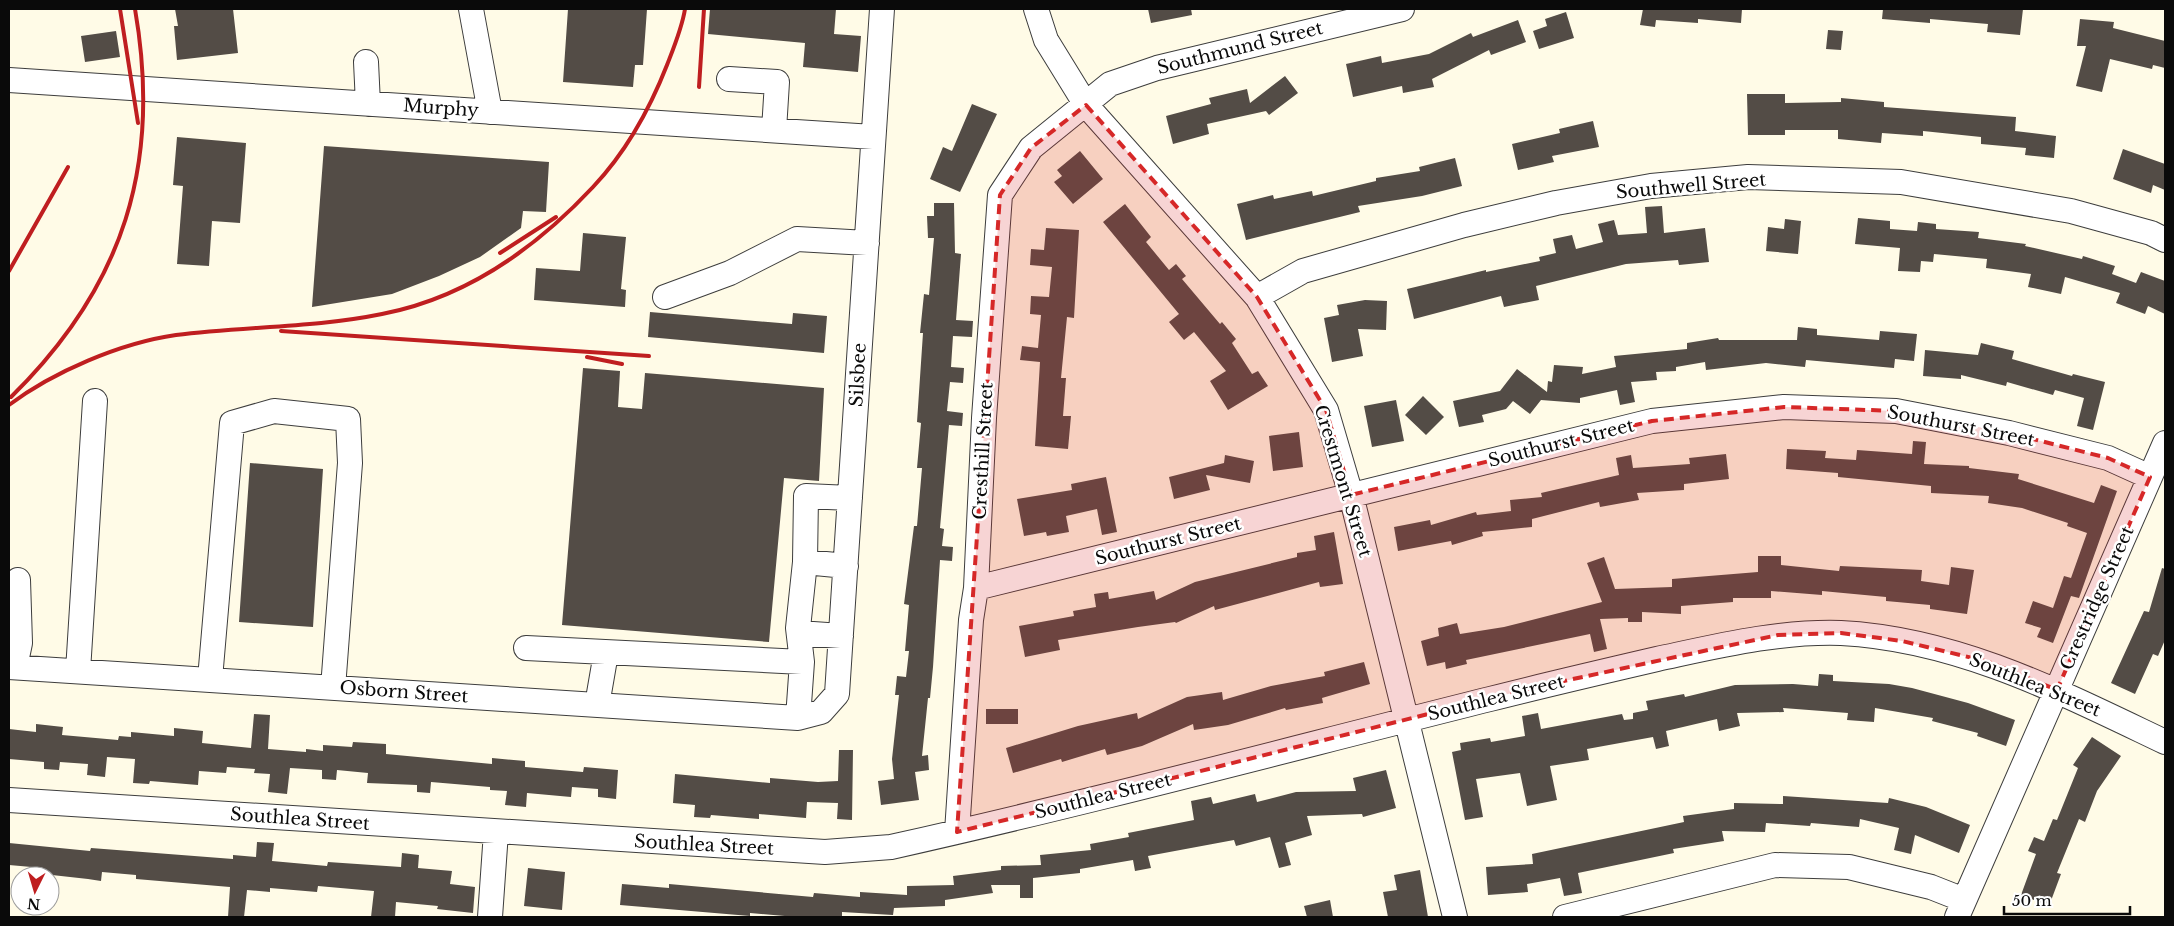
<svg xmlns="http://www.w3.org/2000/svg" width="2174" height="926" font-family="'Libre Baskerville',serif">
	<rect width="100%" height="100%" fill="#fffbe7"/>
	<path fill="#534c46" d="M175,9h58l5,44 -61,7 -3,-34h4z
		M568,9h79l-4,56h-8l-2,22 -70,-5z
		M710,9h126l-2,25 27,2 -3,36 -55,-5 2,-24 -97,-9z
		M1148,9h43l1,6 -41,8z
		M1643,9h99l-1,14 -43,-4v4l-42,-3 -1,7 -15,-2z
		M1883,9h140l-3,26 -33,-3 1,-8 -58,-5v4l-48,-4z
		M1566,12l8,26 -35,11 -6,-18 14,-5 -2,-7z
		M2080,19l34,3 -1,6 52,13v27l-12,-3 -1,4 -42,-10 -8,33 -26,-6 10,-40h-9z
		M1518,20l8,22 -35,13 -2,-5 -57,29 2,8 -31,6 -1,-7 -49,11 -7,-33 35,-8 1,7 47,-9 42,-21 2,4z
		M1828,30l15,1 -2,19 -15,-1z
		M116,31l4,26 -35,5 -4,-26z
		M1285,76l13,17 -29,22 -3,-4 -59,13 2,10 -36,10 -7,-28 45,-12 -2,-6 38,-9 3,14z
		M1747,94h38v9l56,-1v-4l43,4v5l132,10 -1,14 41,5 -2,22 -29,-3 1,-7 -45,-4v-7l-58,-6v5l-41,-3 -1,10 -43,-4v-9h-53v5h-37z
		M972,104l25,10 -37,78 -30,-13 13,-32 9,4z
		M1593,121l6,26 -47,9 2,6 -36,8 -6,-26 48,-11 -1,-4z
		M177,137l69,6 -6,80 -28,-2 -3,45 -32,-2 6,-78 -10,-1z
		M324,146l225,16 -3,50 -23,-1 -2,17 -41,29 -41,19 -47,18 -80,13z
		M2123,149l42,15v26l-12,-5 -2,8 -38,-14z
		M1080,151l23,28 -30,25 -19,-22 8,-6 -5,-6z
		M1455,158l7,28 -40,10 -64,10 2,6 -114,28 -9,-36 36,-9 1,4 38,-8 1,5 63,-15v-3l44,-7 -1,-4z
		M934,203h20l1,50 6,1 -5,66 17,1 -1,16 -19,-1 -2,31 13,1 -1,15 -13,-1 -3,29 16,2 -1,13 -13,-1 -9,103 4,1 -2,17 11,1 -1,14 -12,-1 -7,107 -3,31h-2l-6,58 6,-1 1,15 -14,2 4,28 -38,5 -3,-24 16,-2 -2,-20 7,-64h-4l2,-19 9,1 3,-26h-4l4,-46 -5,-1 10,-78h3l5,-58h-5l4,-45 -4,-1 6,-89h-3l4,-39 5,1 5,-57h-6l-1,-22h7z
		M1125,204l26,33 -5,5 23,28 7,-6 10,12 -4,3 38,45 2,-2 14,17 -4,4 20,31 6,-3 10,15 -40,24 -18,-29 16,-10 -32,-39 -10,8 -15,-18 10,-8 -76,-92z
		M1662,206l2,27 41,-5 4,34 -30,3 -1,-5 -52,4 -90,22 3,14 -35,7 -3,-11 -87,23 -7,-30 79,-19v2l54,-11 -1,-4 17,-4 -3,-14 19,-4 4,14 27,-7 -5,-18 16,-4 4,15 29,-2 -2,-26z
		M1858,218l32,3v8l27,2 1,-9 18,2v5l43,3 -1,6 48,6 -1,2 57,13 1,-3 32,10 -3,8 24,9 5,-11 24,9v33l-17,-8 -3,8 -29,-11 4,-10 -55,-16 -4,17 -33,-7 3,-13 -45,-6 1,-9 -53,-5 -1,8 -12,-1 -1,11 -22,-1 2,-23 -45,-4z
		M1785,219l16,2 -3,33 -32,-3 2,-24 16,2z
		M1046,228l33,2 -5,88 -7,-1 -6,61h5l-3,38h8l-3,33 -33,-3 5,-84 -20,-2 2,-14 16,2 3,-33 -11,-1 1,-18 18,1 3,-30 -22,-2 1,-16 13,1z
		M583,233l43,4 -5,52 5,1 -1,17 -91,-7 2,-32 44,3z
		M1365,300l22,1 -1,29 -28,-1 5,27 -31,6 -8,-44 15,-3 -2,-10z
		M650,312l142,12 1,-11 34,3 -3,37 -176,-16z
		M1798,327l19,2v6l62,5 1,-9 37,3 -3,27 -19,-2 -1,9 -88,-8 -1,7 -39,-4 -60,7 -1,-8 -29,5v4l-20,1 1,8 -26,2 4,20 -15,3 -3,-15 -37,8v5l-39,-3 -11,14 -17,-13 -7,8 -24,6 2,7 -25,5 -6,-26 47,-10 17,-22 30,23 1,-11 4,1 2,-17 29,2 -1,7 34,-7 -2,-11 73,-7v-6l31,-5 1,2h78z
		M1981,343l33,8 -2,8 60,17 1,-2 32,8 -12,48 -16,-4 7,-28 -29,-8 -2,5 -46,-13 -1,4 -45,-11v4l-38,-3 2,-26 53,5z
		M583,368l37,3 -2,36 24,2 3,-36 179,15 -5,93 -35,-3 -15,164 -207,-17z
		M1423,396l21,21 -18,18 -21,-20z
		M1396,400l8,41 -32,6 -8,-41z
		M1299,432l4,35 -30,4 -4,-35z
		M1913,441l13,1 -2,22 45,2v2l50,6 -1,5 76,24 7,-18 16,6 -38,107 -8,-2 -18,47 -16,-6 4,-9 -16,-5 8,-22 20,7 11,-32 7,2 16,-45 -20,-7 1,-3 -46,-15 -34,-5 1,-7 -58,-3v-7l-93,-9v-4l-52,-4 1,-20 39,2 -1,7 31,2 1,-10 55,4z
		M1726,454l3,25 -45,5v6l-47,3 2,7 -39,7 -1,-5 -67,17v8l-50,5 1,4 -31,9 -1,-4 -53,10 -4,-24 36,-7 1,5 45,-13 1,3 34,-4 -1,-11 32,-3 -1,-4 78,-18 -3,-17 15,-3 2,13 57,-4 -1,-6z
		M1225,455l29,6 -4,22 -44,-8 4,15 -36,9 -5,-22 55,-14z
		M250,463l73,6 -10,158 -74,-5z
		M1106,477l11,55 -15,3 -5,-26 -31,7 3,16 -22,4 -1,-4 -22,4 -7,-37 55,-9 -1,-6z
		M1334,532l9,52 -23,3 -1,-5 -104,28 -1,-4 -38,17 -1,-1 -37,5 -80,13 2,10 -35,7 -6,-31 55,-10 -1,-5 23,-4 -2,-13 14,-2 1,7 45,-8 2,9 39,-18 102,-25v-4l19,-3 -2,-14z
		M1758,556h23v9l58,6 1,-5 82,4 -1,11 28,4 2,-18 23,3 -7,44 -37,-5v-4l-44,-4v-4l-64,-6v4l-51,-4v7h-38v4l-52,4v8l-39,-2v10h-14v-4l-28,1 7,30 -13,3 -4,-18 -124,26 1,4 -21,5 -1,-7 -18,4 -6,-25 18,-5 -1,-8 19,-5 3,11 44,-7 98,-25 -15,-39 17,-6 11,32 57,-2v-8l86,-7z
		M2162,568l3,1v71l-7,16 -5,-2 -18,40 -24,-11 33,-72 5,1z
		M1364,662l6,22 -48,14 1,5 -37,7 -1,-2 -57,17 -34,5 -1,-6 -51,22 -35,9 -2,-6 -43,13 -1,-3 -48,14 -7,-25 72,-22 59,-13 1,6 49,-22 35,-5 1,8 48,-14 54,-10 -1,-4z
		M1819,674l14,1v6l56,3 23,4 56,15 47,17 -9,26 -29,-10 1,-3 -46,-12 1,-3 -58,-10 -1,14 -27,-2 1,-7 -65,-5 1,4 -47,1 3,13 -21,5 -2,-12 -51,12 3,15 -13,3 -3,-12 -66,12 2,11 -39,6 7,34 -30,6 -7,-33 -44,6 7,38 -18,3 -13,-68 9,-2 -1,-7 30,-5 1,4 34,-6 -3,-20 16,-3 3,16 81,-15 2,6 9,-1v-6l15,-3 -2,-9 38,-7 1,3 50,-12 58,-1 25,2z
		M986,709h32v15h-32z
		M254,714l16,1 -2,34 38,3v-3l17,2v-6l29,2 1,-5 33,2v10l106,10v-6l33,3v6l58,5 1,-5 34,3 -2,29 -18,-2v-8l-26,-2 -1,10 -44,-4 -1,14 -21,-2 2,-14 -17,-1v-3l-59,-5 -1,11 -13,-1v-7l-50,-2 1,-10 -31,-3 -1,10 -14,-1v-9l-32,-2 -3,26 -19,-2 2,-18 -16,-1 1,-4 -28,-2 -1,6 -27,-2 -1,14 -48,-4 -1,3 -16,-1 2,-24 -28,-2 -2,20 -18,-2 1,-11 -28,-2 -1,8 -15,-1v-7l-35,-3v-30l27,3v-8l27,3 -1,8 56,5 1,-4 12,1v-5l43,4v-8l29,3 -1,12 49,5z
		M2092,737l29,19 -24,35 -12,31 -6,-3 -22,54 4,1 -12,32 -28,-11 15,-41 -8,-3 6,-14 10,4 9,-22 4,1 21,-52 -5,-3z
		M839,750h14l-1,70 -15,-1 1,-16 -31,-1 -1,16 -47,-4v5l-48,-4 -1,3 -16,-1 1,-12 -22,-2 2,-29 95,9v-5l48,4 20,-1z
		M1386,770l10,38 -33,9 -1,-3 -55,2 5,19 -27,8 6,22 -12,3 -9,-31 -34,9 -2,-6 -86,16 3,12 -16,3 -2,-11 -53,9v4l-47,5v20h-13v-13h-29l2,8 -48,7v6l-51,2 -1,7 -51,-3v5h-46l-46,-4v3l-130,-11 2,-21 47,4v-4l144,13 1,-4 46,4v-5l47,3v-9l47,-1 -1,-9 48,-6v-4l40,-1 -1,-10 51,-5 -1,-6 39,-7 -1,-4 66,-13 -3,-19 20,-4 2,7 42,-10 2,8 39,-10 60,-1 -3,-13z
		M1783,796l105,7 1,-5 37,9 44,18 -11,28 -44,-18 -4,19 -17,-4 5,-22 -39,-9 -1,8 -48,-4 -1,3 -44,-3 -1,9 -43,-1 2,10 -51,8 1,4 -96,20 4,20 -18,3 -4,-18 -33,6 1,8 -40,3 -2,-28 47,-3 -1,-10 152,-32 -1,-6 51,-7v-6l49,1z
		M257,842l17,1 -2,18 55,5 1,-4 73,5 1,-14 17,2 -1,13 34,3 -2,13 25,3 -2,26 -36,-4 1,-3 -42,-4 -1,15h-24l3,-26 -56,-5 -1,6 -47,-4v4l-23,-2 -3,27h-16l2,-30 -94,-8v-4l-34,-3 -1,9 -13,-2 -45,-5v-6l-34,-3v-22l81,8 1,-3 142,11v-4l23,2z
		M528,868l37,4 -3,38 -38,-4z
		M1420,870l8,47h-40l-5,-25 14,-2 -3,-15z
		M1330,900l3,17h-26l-3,-11z"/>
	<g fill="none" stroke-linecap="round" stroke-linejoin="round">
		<defs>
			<path id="minor" d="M471,9l19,103
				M1036,9l10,31 40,65 171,192 69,113 25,85 104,422
				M366,62l2,42
				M729,79l48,3 -3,48
				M9,80l864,57
				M665,297l65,-24 67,-34 70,4
				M1257,297l46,-26 161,-46 92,-22 95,-17 97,-9 153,5 170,29 80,22 14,7
				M805,562l41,4
				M976,588l676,-167 132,-14 112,4 113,22 99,25 42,19
				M799,633l42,3
				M526,648l276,14
				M9,667l789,51 23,-6 16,-18 45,-685
				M15,667l5,-24 -2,-63
				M78,671l17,-270
				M210,679l22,-256 42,-12 74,8 2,44 -17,225
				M597,705l9,-52
				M798,718l4,-56 -4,-34 7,-66 1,-66 44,2
				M9,800l816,52 66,-5c201,-45 399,-98 599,-148 55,-14 111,-27 167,-40 61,-13 121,-28 184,-26 117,6 221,60 324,109
				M957,832l14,-212 5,-32 8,-170 16,-223 31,-47 79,-64 47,-16 245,-59
				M490,917l6,-85
				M1565,917l210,-52 74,2 82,20 33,13
				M1957,917l208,-474"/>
		</defs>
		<use href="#minor" stroke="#3d3d3d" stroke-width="26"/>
		<use href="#minor" stroke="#fff" stroke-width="24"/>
		<path stroke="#bf1e20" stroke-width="4" d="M120,9l18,114
			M699,87l5,-78
			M500,253l56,-36
			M9,271l59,-104
			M281,331l368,25
			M587,357l35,7
			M11,397c113,-111 151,-233 124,-388
			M9,405c44,-33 111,-62 167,-70 68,-9 138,-7 206,-21 83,-16 154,-66 211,-127 34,-36 56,-76 74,-122 7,-18 15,-37 18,-56"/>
	</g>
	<path fill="#d62828" fill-opacity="0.2" stroke="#d62828" stroke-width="4" stroke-dasharray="10 6" stroke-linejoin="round" d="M1086,105l171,192 69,113 25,85 301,-74 132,-14 112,4 113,22 99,25 42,19 -93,213 -68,-28 -87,-21 -61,-8 -63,2 -242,52 -579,145 43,-637 31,-47z"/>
	<g text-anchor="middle" stroke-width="5" stroke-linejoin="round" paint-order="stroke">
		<g font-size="18" fill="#0a0a0a" stroke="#fff">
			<text transform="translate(1240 48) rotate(-14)" y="6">Southmund Street</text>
			<text transform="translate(441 108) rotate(4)" y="6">Murphy</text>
			<text transform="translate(1691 186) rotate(-5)" y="6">Southwell Street</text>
			<text transform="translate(858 375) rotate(-87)" y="6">Silsbee</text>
			<text transform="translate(1961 426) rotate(11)" y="6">Southurst Street</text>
			<text transform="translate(1561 443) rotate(-14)" y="6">Southurst Street</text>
			<text transform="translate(983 451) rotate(-87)" y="6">Cresthill Street</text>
			<text transform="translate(1343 481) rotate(73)" y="6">Crestmont Street</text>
			<text transform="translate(1168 541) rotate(-14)" y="6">Southurst Street</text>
			<text transform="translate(2097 598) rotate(-66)" y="6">Crestridge Street</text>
			<text transform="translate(2035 685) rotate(22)" y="6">Southlea Street</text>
			<text transform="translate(404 692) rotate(4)" y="6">Osborn Street</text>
			<text transform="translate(1496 698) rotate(-14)" y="6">Southlea Street</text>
			<text transform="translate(1103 796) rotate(-14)" y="6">Southlea Street</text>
			<text transform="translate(300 819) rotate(4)" y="6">Southlea Street</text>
			<text transform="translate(704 845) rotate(3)" y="6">Southlea Street</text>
		</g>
	</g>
	<rect width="2174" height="926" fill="none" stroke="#0a0a0a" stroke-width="20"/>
	<g transform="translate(35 891) rotate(185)"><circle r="24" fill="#ffffff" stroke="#9d9d9d"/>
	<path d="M0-4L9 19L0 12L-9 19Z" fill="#bf1e20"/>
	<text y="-8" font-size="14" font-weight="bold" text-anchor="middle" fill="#0a0a0a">N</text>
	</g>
	<path d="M2004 906v8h126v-8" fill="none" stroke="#0a0a0a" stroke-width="2.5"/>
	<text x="2012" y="906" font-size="15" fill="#0a0a0a" stroke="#ffffff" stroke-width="4" paint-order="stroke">50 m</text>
</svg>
